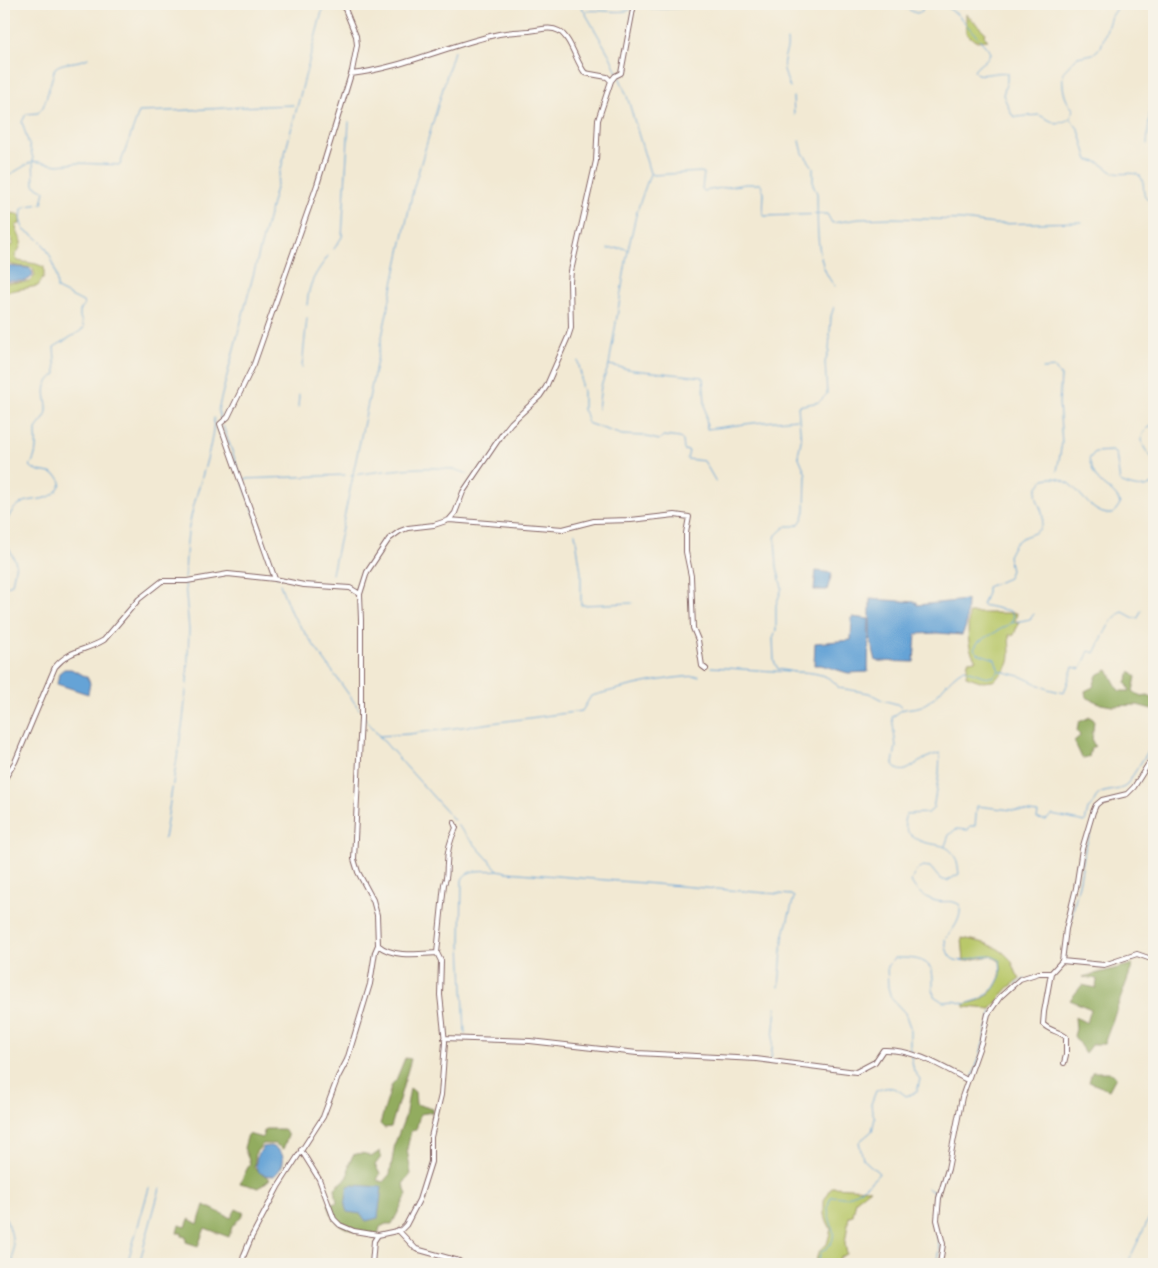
<svg xmlns="http://www.w3.org/2000/svg" width="1158" height="1268" font-family="'IM FELL English',serif">
	<rect width="100%" height="100%" fill="#f7f3e8"/>
	<filter id="ink" filterUnits="userSpaceOnUse"><feTurbulence type="fractalNoise" baseFrequency=".02" numOctaves="2"/><feDisplacementMap in="SourceGraphic" scale="10" xChannelSelector="R" yChannelSelector="G"/><feConvolveMatrix kernelMatrix="1 2 1 2 8 2 1 2 1" color-interpolation-filters="sRGB"/></filter>
	<filter id="wash" filterUnits="userSpaceOnUse"><feTurbulence type="fractalNoise" baseFrequency=".0096" numOctaves="4" result="noise"/><feDisplacementMap in="SourceGraphic" scale="20" xChannelSelector="R" yChannelSelector="G"/><feGaussianBlur stdDeviation="1.12" result="paint"/><feColorMatrix in="noise" values="0 0 0 0 0 0 0 0 0 0 0 0 0 0 0 0 0 1.4 0 .05"/><feComposite in="paint" operator="in"/></filter>
	<g filter="url(#wash)">
		<rect width="100%" height="100%" fill="#f2e9d3"/>
		<path fill="#b9c86a" stroke="#82744a" d="M966,14l19,18 -1,4 4,4 -13,1 -9,-8z
			M12,213l8,2v9l-4,1c2,16 11,13 -1,31l3,5 18,3 8,3v9l-6,10 -34,6v-9h1l24,-1 6,-6 -2,-8c-10,-2 -21,-1 -29,-7v-13l9,-3 -1,-6c-9,-10 -12,-17 0,-26z
			M969,613h48l-2,9 4,-1 -5,14h-5c1,24 5,30 -16,46l-10,1 -17,-6 2,-15 8,-1c-10,-13 -8,-32 -7,-47z
			M962,938c16,3 35,6 47,20 5,5 6,15 11,21l-12,9 -17,21 -26,-2v-3c5,-2 12,-2 17,-5 13,-8 22,-23 18,-38l-9,-5 -27,5z
			M832,1187l38,2 -14,11 -3,15 -4,1 -4,28 2,10 -7,3 -2,7h-21c-2,-9 3,-14 10,-20l4,-15 -7,-14v-15z"/>
		<path fill="#92ac5e" stroke="#6e6644" d="M1108,670l11,21h11l-4,-9 5,-11 5,6 -3,14 8,6 7,-1 6,3v9l-2,1 -15,-4 -25,1 -11,-2 -15,-7 -1,-6 8,-4 4,-12z
			M1090,717l4,3 -2,21 3,5 -4,2 -2,9 -7,1 -8,-17 6,-5 -3,-6 2,-8z
			M1133,964l-29,80h-12l-7,9 -11,-17 2,-7 -1,-12 12,6 4,-14 -21,-9 12,-15 14,3 1,-9 -14,-2z
			M405,1058l6,1 -20,68 -7,1 -4,-4 12,-40 4,-4z
			M1092,1072h17l7,5 -7,13 -20,-8z
			M410,1088l5,4 1,12 17,5v3l-13,2 -4,16 -5,1 -4,18 4,25 -8,10 4,11 -15,29h-6l-6,3 -2,8c-13,-2 -36,-4 -44,-16 -3,-4 -4,-10 -6,-15l9,-1 -2,-15 13,-11 1,-13 4,-9c7,-2 12,-3 18,2l9,-6 1,6 -6,8 5,9 -3,6 6,2 7,-8 5,-31 10,-26z
			M265,1129h19l4,7 -5,13 -8,-5h-12l-7,8 -2,16 16,11 -11,9 -19,-5 10,-20 -6,-15 4,-14 14,4z
			M204,1205l27,13 5,-9 8,4 -12,14 -3,10 -24,-9 -7,18 -12,-4v-5l-4,-1v-3h-5l2,-8 7,2 3,-8 9,5z"/>
		<path fill="#65a3d6" stroke="#586180" d="M4,266l25,2 3,3 1,5 -7,5h-22z
			M816,571l16,2 -5,17h-13z
			M870,599l47,3v3l50,-5 -1,26 -4,9 -24,-2 -22,1 -2,28 -38,-1 -6,-24z
			M852,617l17,2 -1,53 -20,1 -27,-8h-7l1,-22 36,-3z
			M64,669h7l16,8 3,6 -2,11 -31,-10 2,-11z
			M270,1146c17,5 17,18 4,30 -22,0 -22,-14 -11,-29z
			M352,1185l30,2 -4,31 -12,3 -5,-7 -14,-2 -2,-6 3,-20z"/>
		<g fill="none" stroke-linecap="round" stroke-linejoin="round">
			<path stroke="#65a3d6" stroke-width="1" d="M580,4l30,52 7,16
				M896,4l20,9 5,-1 4,-8
				M942,4l16,11 30,34 2,4c-3,9 -11,10 -16,18l3,3c10,2 20,-3 30,-1v8l-4,14 9,20 4,2 23,-2 18,9 14,-5 8,11 9,30c5,1 11,2 15,5 5,3 7,7 13,8 7,2 19,-2 24,3 8,10 -3,22 14,25
				M638,5c20,8 54,1 76,-1
				M587,11c13,-2 32,3 43,-1
				M787,40c1,11 -1,10 -3,20 -2,9 3,19 6,28
				M619,76l8,20 23,77 3,2 48,-3 3,1 -2,16 2,2 41,-7h16l3,9 -1,22 1,1 63,-2 5,9 27,-4 32,-1 71,2 33,4 87,-2
				M793,97l1,18
				M1071,118l2,-9c-10,-10 -11,-24 -10,-37l14,-15 16,-3 8,-7 10,-31 8,-12
				M800,141l3,12 10,14v18l4,8c1,27 -3,72 18,93
				M1147,144l7,-78
				M4,178l29,-17 25,4 20,-2 42,2 19,-53c52,-1 102,-6 154,-7
				M334,249l8,-12 7,-115
				M608,249l14,-1 5,1
				M307,305c2,-24 8,-30 21,-49
				M578,361l3,14v13l2,2v20l4,6v7l35,12 21,1 16,4 4,-4 17,2 3,3 1,9 5,1 -2,8 17,2 12,21
				M609,365l24,5 70,7 4,52 46,-6 44,-4
				M302,367l5,-49
				M1043,369l12,-1 6,9 -2,26 3,40 -5,28
				M298,407l1,-12
				M598,409l3,-23 8,-21 19,-115 9,-39 13,-37
				M221,420l-3,-10 106,-406
				M1154,425c-19,7 -13,24 0,34
				M223,426l54,151
				M353,474l60,-284 41,-139
				M351,475c30,-3 89,-14 117,-1
				M244,479l101,-4
				M4,528c4,-9 7,-20 18,-25 13,-6 29,0 37,-16 2,-3 3,-4 1,-7 -5,-11 -22,-5 -30,-14 8,-12 6,-23 6,-37 3,-5 8,-9 10,-14 5,-14 -10,-27 10,-41l-2,-27 25,-15 5,-4 -4,-11v-6l4,-6 -1,-3 -26,-13c0,-17 -6,-40 -20,-51 -4,-4 -9,-5 -13,-8l-3,-7 1,-14 4,-3 16,-2 3,-13 -11,-6 -1,-27 -11,-36 4,-8 12,-1 5,-6 3,-8 9,-31c8,-7 21,-4 33,-10
				M575,533l6,39v33l51,-2
				M4,537l12,26 -4,21 -5,2 -3,-2
				M332,574l21,-98
				M185,578c1,-20 1,-41 6,-61 7,-33 22,-66 23,-99
				M280,584l11,29 68,96
				M1011,623l19,-4 4,-5
				M711,667l77,5
				M1000,671l20,5 28,13 16,4 9,-26 8,2 8,-18 6,2c7,-12 14,-36 28,-41l11,6h4l3,-7
				M794,672l-16,-3 -4,-8 -1,-23 3,-8v-25l6,-17 -5,-21 -2,-28 1,-4 10,-9h8l5,-2 4,-6 2,-7 1,-37 -8,-19 3,-14 -3,-35 21,-4 8,-8 -2,-32 4,-11 2,-35 3,-9
				M794,672c16,0 36,1 45,16l30,5 13,7 15,4 5,4
				M363,716l16,20 75,84
				M379,736l30,-2 173,-23 9,-15c35,-9 72,-19 108,-20
				M457,825l41,45 9,2 284,23 3,2 -11,41 -4,49
				M164,839l19,-118 4,-39 2,-52 -4,-47
				M945,846l4,-11 7,-6 12,1 2,-4h5l2,-20 61,7 -1,6 9,1 6,-5 33,7 3,-13c7,-4 5,-12 13,-16 8,-3 17,-2 25,-7l28,-44
				M1064,960l6,-36 10,-45 5,-30 12,-38
				M1016,985l9,-6
				M465,1034l-4,-91 1,-63c5,-13 24,-8 36,-10
				M910,1052v-25l-5,-14 -14,-15 -3,-11 -1,-21 8,-8c12,0 32,-1 37,13 2,8 0,17 2,25l9,6 11,-1 11,3 16,-5 13,-11 7,-13 -1,-15c-3,-1 -7,-4 -11,-4 -22,0 -41,18 -44,-17 9,-10 17,-21 15,-34 -9,-6 -14,-2 -24,-4 -11,-3 -21,-10 -25,-20l4,-8 7,-7 8,1 10,12 7,2 12,-7c-4,-44 -32,-19 -51,-42 -2,-3 -3,-8 -4,-11l2,-7 22,-1 5,-4 6,-36 1,-20c-7,2 -13,4 -19,8 -10,5 -19,17 -28,3l3,-18 -4,-29c3,-2 7,-5 10,-7 7,-3 16,-1 23,-6 16,-9 22,-26 39,-35l19,7 9,1 7,-6 -4,-12 -18,-6 -3,-4 4,-7 32,-18 4,-8 -4,-5 -28,-6 5,-12v-6l21,-9 3,-8 -3,-14c3,-6 6,-13 11,-16 7,-6 19,-5 22,-14 7,-14 -8,-24 -4,-37 1,-3 5,-7 7,-10 34,-9 39,38 69,35l7,-10c-3,-12 -13,-14 -20,-22 -5,-5 -9,-15 -11,-23l6,-7 17,-1 4,3 4,28c12,5 23,9 34,1
				M771,1059l5,-52
				M972,1080l8,-25 12,-43
				M927,1188l8,5 -3,21 7,31 -2,19
				M4,1215c9,16 10,31 9,49
				M127,1264l22,-76
				M139,1264l21,-76
				M820,1264l-1,-6 2,-6c28,-16 -2,-34 10,-55 6,-2 11,1 16,0 6,-1 30,-19 32,-24l-16,-14 -4,-17 13,-11 3,-13 -3,-7 -1,-7 5,-13c14,-6 19,-4 30,5l11,-4 3,-13 -6,-8 -3,-15
				M1127,1264l27,-56"/>
		</g>
	</g>
	<g filter="url(#ink)">
		<g fill="none" stroke-linecap="round" stroke-linejoin="round">
			<defs>
				<path id="street" d="M351,74c51,-6 98,-29 148,-40 10,-2 20,-2 30,-3 11,-1 21,-5 30,0 12,7 17,31 26,42l22,4 4,4 -13,39 -2,41 -25,110 -1,11 1,46 -3,9 -22,50 -6,9 -29,27 -8,10 -40,59 -8,21 -6,7 -15,5 -26,3 -8,3 -11,8 -22,33 -7,22
					M611,81l4,-5 6,-3 13,-69
					M449,520l114,9 31,-8 37,-1 44,-5 14,2 -3,16v19l5,24 2,52 5,12 4,26 4,3
					M4,780l11,-18 40,-95c15,-18 31,-16 49,-27l35,-41 23,-18h25l41,-7 47,5
					M437,953l7,-69c4,-8 2,-12 3,-20 0,-12 4,-26 9,-36l-2,-5
					M1062,961l4,-32 10,-41 6,-39 11,-37 3,-7 6,-5 25,-6 7,-7 20,-32
					M1051,973l-7,39 -1,12c6,7 16,7 23,13v18l-2,8
					M444,1038l86,3 107,12 119,6 100,13 19,-10 8,-12c31,-1 58,16 84,30
					M301,1150l18,29 15,40 6,6 14,6 24,4
					M398,1230l18,19 43,12
					M242,1264l2,-9 8,-19 26,-49 45,-70 15,-40 9,-17 23,-76 5,-32 3,-7 -1,-30 -4,-15 -15,-28 -4,-13 7,-141v-98l-1,-26 -10,-6 -46,-3 -29,-6 -55,-155 8,-7 26,-53 63,-179 35,-114 5,-26 -1,-9 -13,-32
					M372,1264l2,-23 4,-6 23,-5 5,-5 13,-25 12,-38v-25l10,-42 4,-53 -5,-47 1,-34 -4,-8c-18,1 -44,5 -59,-8
					M940,1264l3,-20 -6,-24 2,-22 9,-29 14,-72 19,-54 7,-29 12,-17 20,-18 19,-6h12l11,-12 42,4 33,-11 17,6"/>
			</defs>
			<use href="#street" stroke="#856666" stroke-width="6"/>
			<use href="#street" stroke="#fff" stroke-width="4"/>
		</g>
	</g>
	<rect width="1158" height="1268" fill="none" stroke="#f7f3e8" stroke-width="20"/>
</svg>
